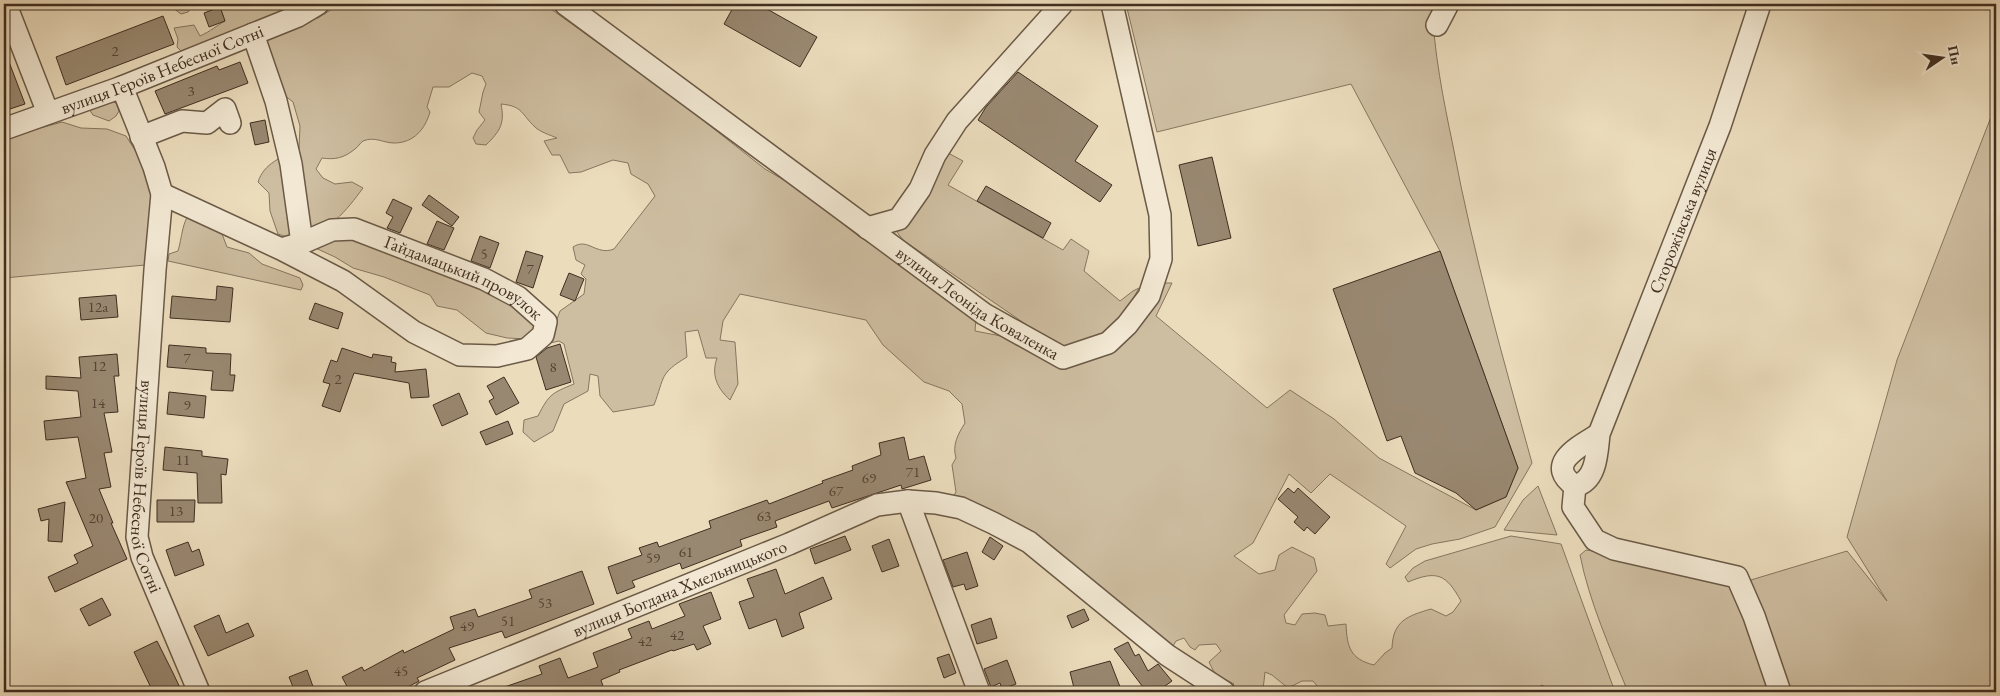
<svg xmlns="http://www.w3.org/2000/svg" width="2000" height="696" font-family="'EB Garamond',serif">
	<rect width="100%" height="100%" fill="#ebdcbc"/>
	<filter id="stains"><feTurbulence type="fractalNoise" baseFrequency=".004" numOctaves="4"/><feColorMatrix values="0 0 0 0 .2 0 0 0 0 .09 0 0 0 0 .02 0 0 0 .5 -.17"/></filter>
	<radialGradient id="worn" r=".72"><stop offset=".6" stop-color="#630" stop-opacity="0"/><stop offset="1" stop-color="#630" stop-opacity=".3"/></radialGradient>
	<path fill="#cebea1" stroke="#877660" d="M173,4h127l-36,19 -82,29 -5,-5 1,-8 -4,-11 20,-3 6,11c11,-5 16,-10 25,-15l-6,-17 -11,6 -14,-6 -6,8 -7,2 -8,-6z
		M340,4h204l93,67 7,3 121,95 29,17 63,49 58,38 61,45 -1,13 26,5 46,22 64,-13 19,-7 34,-55h8l-16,33 111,92 23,-18 44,29 45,39 97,52 30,-13 12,-29 -78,-217 -89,-167 -194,48 -31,-128h306c2,49 11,94 21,142 20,107 50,212 79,317l-37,64 -35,12 -28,5 -16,5 -26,19 -4,-4 20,-38 -76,-52 -19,19 -22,-19 -36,69 -19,13 25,18 16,-4 4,-15 13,-8 22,11 3,13 -33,44 2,8 9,2 7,-11 13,-1 10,2 3,11 18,-2c1,23 4,35 28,41l11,-12 7,-5c1,-27 15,-32 39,-39l15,7 7,-4 8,-11c-15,-27 -24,-31 -53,-19l-3,-5 8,-9 12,-7 86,-25 50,8 54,148h-70l-1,-6 -3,-1v7h-219l-9,-11h-11l-14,7 -16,-13 -7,-3 -2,18 -4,2h-33l8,-8 -19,-10 -6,-12 12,-11 -5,-7 -17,1 -4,5 -5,-3 -6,-9 -8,3 -3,5 -18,-11 -15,-16 -188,-121 4,-6 -4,-27 4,-7c-4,-13 2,-24 9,-35l-3,-19 -13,-13 -25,-9 -41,-37 -17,-25 -126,-26 -17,27 -3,19 15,2 3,42 -8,16c-13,-12 -19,-25 -13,-42h-11l-8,-28 -13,2 2,25c-28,17 -22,19 -33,48l-41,7 -13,-16 -2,-20 -8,-2 -2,17 -24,13 -11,27 -19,11 -11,-10 1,-12 14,-4c11,-22 14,-23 36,-32l-10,-40 -5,-3 -22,5 -10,-7 -20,-1 -21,-5 -29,-23 -20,-4 -7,-11 -46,-18 -31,-9 -18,-11 -24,-11 41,-11 131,48 71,44 6,-16 24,-17 2,-15 -5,-5 4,-9 -9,-5 -3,-13c15,-10 23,9 41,2l41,-53 -7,-12 -17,-10 -3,-11 -15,-3 -32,12 -12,1 -9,-18h-8l-8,-14 13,-3c-7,-3 -17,-6 -22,-11 -14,-13 -12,-21 -34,-23 4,20 -1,27 -15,41l-10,-1 -3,-6 4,-8 8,-10 -6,-8 4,-20 3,-8 -4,-8 -10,-3 -23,14h-16l-6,20 3,5c-5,17 -16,31 -36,31 -11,0 -19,-7 -31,-2 -3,2 -5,6 -8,8 -11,9 -20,11 -33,9l-6,11 7,9 12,6 17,-2 11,6c-16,22 -36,47 -65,50 -6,1 -14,-2 -20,-4l-8,-23 -1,-18 -11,-11c6,-19 24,-25 41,-33l1,-23 -7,-24 -20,-16 -9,-38 3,-11 40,-17 11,-2z
		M106,99l10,4 3,8 -3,5 -7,5 -16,-6 -4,-6z
		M1996,104v588h-368c-18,-44 -39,-91 -48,-137l6,-5 27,4 118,32 116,-35 40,50 -40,-64 50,-177z
		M62,122l19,6 26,1 19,7 16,25 10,26 -7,78 -141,13v-140z
		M950,154l13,7 -15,24 115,65 8,-11 18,12 -5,20 36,30 13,-10 6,-3 -14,25 -35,31 -19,4 -15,-3 -153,-105 -9,-12 41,-73z
		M191,212l28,14 8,21 22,6 13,11 38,14 3,7 -2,5 -133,-29 1,-7 9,-3c4,-13 4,-30 13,-39z
		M1538,486l19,49 -53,-5 19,-30z"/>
	<path fill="#998871" stroke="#402e20" d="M735,4h23l59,33 -17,30 -76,-43z
		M220,7l5,14 -16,6 -5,-14z
		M163,16l11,28 -108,41 -10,-28z
		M6,54l19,50 -21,7v-56z
		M240,62l8,21 -83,31 -10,-23 62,-25 2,4z
		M1018,72l80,54 -23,35 37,24 -12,17 -122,-82 8,-13z
		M265,120l4,22 -14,3 -5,-22z
		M1212,157l19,81 -33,8 -19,-81z
		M986,186l65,37 -8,15 -66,-37z
		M429,195l30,22 -7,9 -30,-21z
		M393,199l19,9 -12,25 -13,-5 6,-11 -7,-4z
		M437,221l17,7 -10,22 -17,-6z
		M480,236l19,7 -9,25 -19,-7z
		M526,251l17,5 -10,32 -17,-6z
		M1440,251l78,217 -12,29 -30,13 -20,-17 -41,-20 -14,-37 -14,5 -54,-152z
		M569,273l15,6 -9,22 -15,-6z
		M217,286l16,2 -3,34 -60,-4 2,-22 44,4z
		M116,295l2,22 -37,3 -2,-22z
		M315,303l28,10 -5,16 -29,-10z
		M560,344l11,38 -25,8 -10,-33 11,-9z
		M169,345l37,3v5l25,1 -1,21h5l-2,16 -22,-1 2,-19 -46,-4z
		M342,348l30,10 1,-4 19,3 -1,5 5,1 -1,9 31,-3 3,28 -18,1 -2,-15 -55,-10 -14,39 -18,-6 8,-22 -7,-2 8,-22 6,2z
		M117,354l2,22h-5l4,36 -14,1 8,39 -8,1 7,34 -12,2 14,34h-2l16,36 -72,33 -7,-15 30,-14 -4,-8 19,-9 -27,-64 20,-4 -8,-41 -32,3 -2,-19 37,-4 -3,-26 -32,-2v-13l35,2 -2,-21z
		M504,377l15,26 -23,12 -7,-14 5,-3 -7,-12z
		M169,392l37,4 -2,22 -37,-4z
		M459,393l9,21 -26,12 -9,-21z
		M508,421l5,13 -27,11 -6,-13z
		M904,437l5,23 15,-4 7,24 -29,9 -1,-4 -69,23 -3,-7 -54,20 2,6 -37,13 2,6 -60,23 -2,-6 -48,18 3,6 -18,7 -9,-27 34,-12 -3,-7 18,-6 2,5 52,-19 -2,-7 58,-21 2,4 54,-21 -1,-2 31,-11 -1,-4 29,-11 -2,-12z
		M165,447l37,4v5l26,3 -2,16 -5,-1 1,29h-24l-1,-30 -34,-3z
		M1288,488l6,5 4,-5 32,29 -15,17 -8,-7 -3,4 -10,-9 4,-5 -20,-18z
		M157,500h38l-1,22h-37z
		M65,502l-3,40 -14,-1 1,-22 -8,2 -3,-12z
		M845,536l6,14 -36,14 -5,-15z
		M990,537l13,9 -9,14 -12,-8z
		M889,539l10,27 -17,6 -10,-26z
		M188,542l4,10 7,-3 5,16 -29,11 -9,-26z
		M967,552l11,34 -12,4 -2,-6 -11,3 -10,-27z
		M776,569l9,25 38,-17 9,22 -33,14 5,15 -22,9 -6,-18 -27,10 -10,-27 15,-5 -7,-18z
		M582,571l12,33 -89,34 -3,-7 -53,17 6,12 -38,18 2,3 -20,11h-49l-8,-15 20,-10 2,4 39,-21 1,3 50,-24 -4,-12 25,-8 3,8 54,-19 -3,-8z
		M711,592l10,27 -18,7 8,18 -14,6 -3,-6 -21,7 -1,-1 -53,20 1,2 -19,8 4,12h-21l-2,-5 -13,5h-73v-2l46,-16 -3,-8 21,-8 8,20 30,-11 -5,-14 39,-15 -4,-9 21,-8 3,8 33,-13 -6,-12z
		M102,598l9,17 -22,11 -9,-17z
		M1084,609l5,11 -17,8 -5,-12z
		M219,615l7,18 22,-10 6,13 -46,20 -14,-30z
		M991,618l6,20 -20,6 -6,-19z
		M157,641l16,32 9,19h-29l-19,-40z
		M1128,642l7,14 4,-2 9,17 10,-7 14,17 -14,10 -5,-5 -7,5 -32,-42z
		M949,654l7,19 -12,5 -7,-20z
		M1007,660l9,24 -14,5 -2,-6 -9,4 -7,-18z
		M1110,661l12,31h-47l-5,-20z
		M307,670l8,22h-20l-6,-15z"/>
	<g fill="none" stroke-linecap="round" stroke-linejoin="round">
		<defs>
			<g id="minor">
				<path id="s1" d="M565,4l419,310 79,44 45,-15 19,-18 22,-29 12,-37 -1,-44 -48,-211"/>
				<path d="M4,6l2,-1 42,108"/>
				<path d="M1437,25l11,-21"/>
				<path d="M253,34l23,67 15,63 11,79"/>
				<path id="s2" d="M122,87l32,80 8,27 -7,76 -18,267 5,20 57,135"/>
				<path id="s3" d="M4,129l118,-42 176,-71 20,-12"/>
				<path d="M141,137l41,-16 25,2 18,-14 5,14"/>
				<path id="s4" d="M162,194l119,55 21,-6 30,-13 22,-1 130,50 34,18 28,25 -3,13 -16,14 -30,7 -37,-1 -46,-23 -71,-51 -62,-32"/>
				<path d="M867,228l32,-9 21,-30 15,-34 22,-34 105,-117"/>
				<path id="s5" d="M1599,434c-19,12 -56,30 -24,52 22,-5 22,-34 24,-52l121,-308 40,-122"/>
				<path d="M1575,486l-2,21 22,33 19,9 123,28 17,39 26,76"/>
				<path d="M908,501l71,191"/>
				<path id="s6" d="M425,692l364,-148 88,-39 31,-4 28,2 25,5 32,15 36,19 138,113 57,37"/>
			</g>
		</defs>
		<use href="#minor" stroke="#6b5a47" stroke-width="24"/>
		<use href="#minor" stroke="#f2e8d3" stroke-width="21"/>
	</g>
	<g text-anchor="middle" stroke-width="4" stroke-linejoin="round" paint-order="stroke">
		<g font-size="15" fill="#564434">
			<text x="115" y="56">2</text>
			<text x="191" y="96">3</text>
			<text x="484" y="259">5</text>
			<text x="530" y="274">7</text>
			<text x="98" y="312">12а</text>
			<text x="187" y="363">7</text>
			<text x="99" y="371">12</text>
			<text x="553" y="372">8</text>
			<text x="338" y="384">2</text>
			<text x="98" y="408">14</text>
			<text x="187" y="410">9</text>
			<text x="183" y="465">11</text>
			<text x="913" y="477">71</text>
			<text x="869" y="483">69</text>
			<text x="836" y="496">67</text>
			<text x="176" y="516">13</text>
			<text x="764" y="521">63</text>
			<text x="96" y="523">20</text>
			<text x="686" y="557">61</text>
			<text x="653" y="563">59</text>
			<text x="545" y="608">53</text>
			<text x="508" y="626">51</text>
			<text x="467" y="631">49</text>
			<text x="677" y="640">42</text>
			<text x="645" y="646">42</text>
			<text x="401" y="676">45</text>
		</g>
		<g font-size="18" fill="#402e20" stroke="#f2e8d3">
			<text dy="6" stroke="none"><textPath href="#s3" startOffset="169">вулиця Героїв Небесної Сотні</textPath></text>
			<text dy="6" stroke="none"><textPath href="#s5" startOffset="365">Сторожівська вулиця</textPath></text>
			<text dy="6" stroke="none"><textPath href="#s4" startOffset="328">Гайдамацький провулок</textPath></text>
			<text dy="6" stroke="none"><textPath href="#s1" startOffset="510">вулиця Леоніда Коваленка</textPath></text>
			<text dy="6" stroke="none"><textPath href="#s2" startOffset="409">вулиця Героїв Небесної Сотні</textPath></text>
			<text dy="6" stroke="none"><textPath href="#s6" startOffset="275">вулиця Богдана Хмельницького</textPath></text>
		</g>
	</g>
	<rect width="2000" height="696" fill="none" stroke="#ebdcbc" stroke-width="20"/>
	<rect x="5" y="5" width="1990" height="686" fill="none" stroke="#402e20" stroke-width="2.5"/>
	<rect x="10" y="10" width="1980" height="676" fill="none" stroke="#402e20"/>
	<g transform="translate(1942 58) rotate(77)" stroke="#f2e8d3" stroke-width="4" paint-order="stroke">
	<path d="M0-4L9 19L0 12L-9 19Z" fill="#402e20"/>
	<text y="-8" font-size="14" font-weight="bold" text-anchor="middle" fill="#402e20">Пн</text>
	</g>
	<rect width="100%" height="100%" filter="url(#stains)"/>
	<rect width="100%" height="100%" fill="url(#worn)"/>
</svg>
